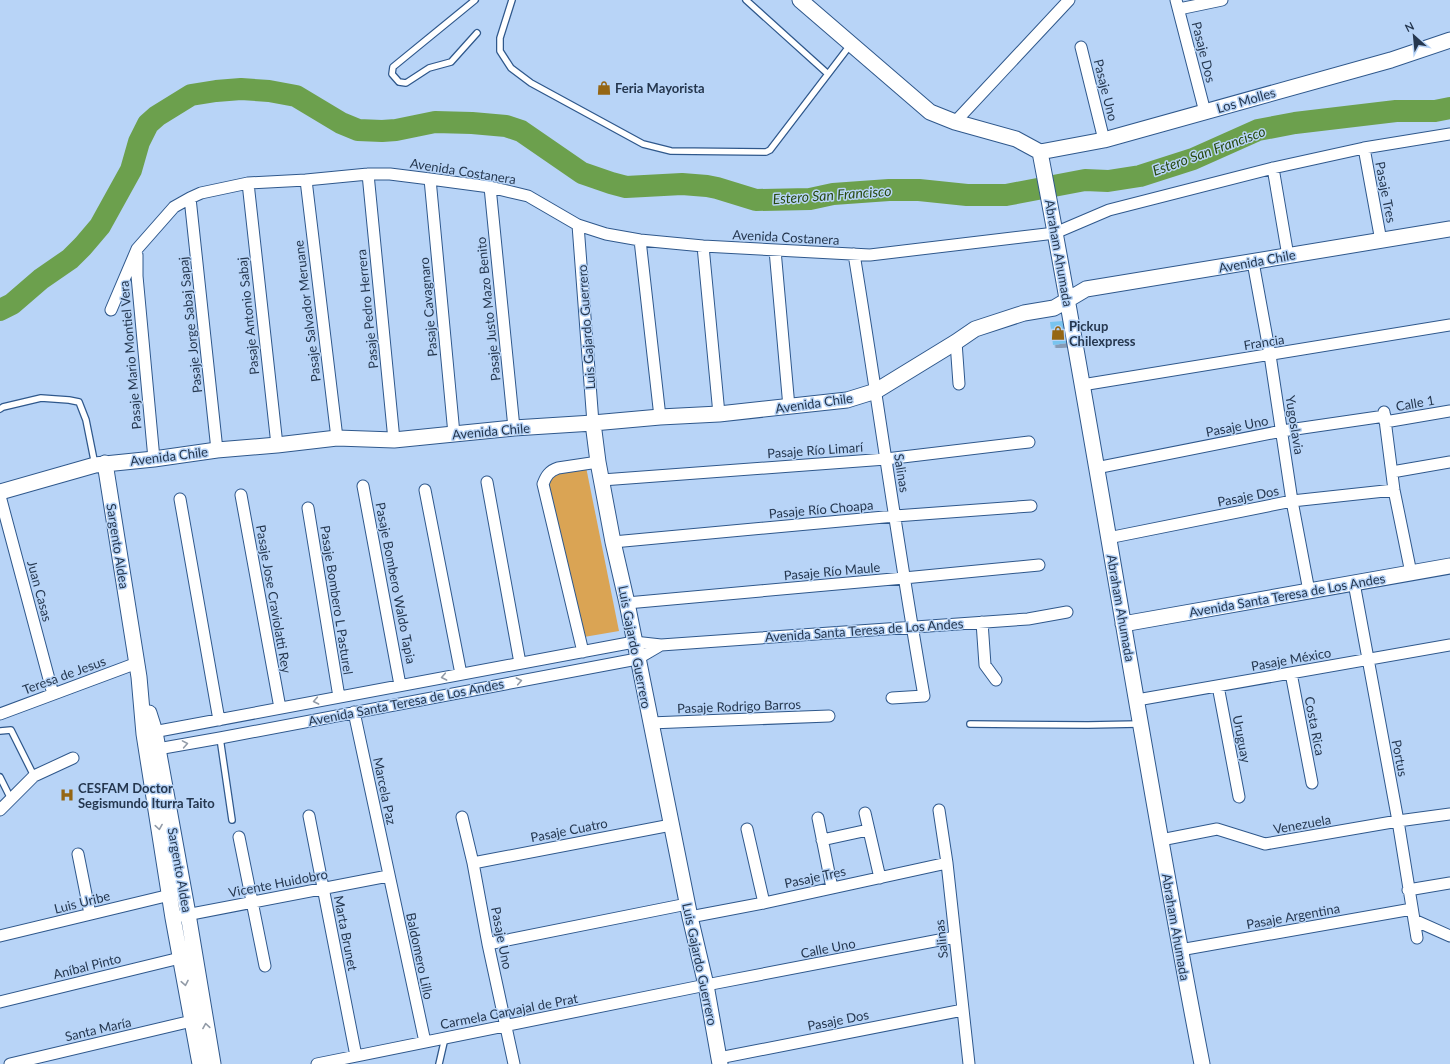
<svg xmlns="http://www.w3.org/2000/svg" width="1450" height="1064" font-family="Lato,sans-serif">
	<defs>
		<filter id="shadow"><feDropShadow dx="2.5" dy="4.5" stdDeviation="0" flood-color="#0004"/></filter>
	</defs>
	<rect width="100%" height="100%" fill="#b8d4f7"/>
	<path fill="#daa454" d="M586,467l33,164 -35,6 -38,-156 8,-8z"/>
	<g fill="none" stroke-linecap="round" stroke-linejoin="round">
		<path stroke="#6ca04d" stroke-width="22" d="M0,310l12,-6 29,-25 29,-20 13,-13 17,-20 31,-56 8,-28 9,-18 9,-8 34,-21 25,-4 25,-2 28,2 27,5 45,27 17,7 24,1 14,-1 39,-8 37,1 34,3 15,5 61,42 29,10 15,4 56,-3 25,2 10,2 39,12 54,-1 23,-5 56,-4h30l48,5h39l79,-15 23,1 32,-5 53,-17 65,-29 37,-7 101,-12h39l15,-3"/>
	</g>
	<path fill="#79c4ef" filter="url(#shadow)" d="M1063,321l3,22 -13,2 -3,-23z"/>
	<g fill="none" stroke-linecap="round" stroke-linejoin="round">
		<defs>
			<path id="lane" d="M475,0l-82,67 -1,7 7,8 7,1 23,-15 22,-6 26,-29
				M512,0l-12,38v13l11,17 20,15 112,61 28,7 95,1 4,-2 81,-106
				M746,0l82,74
				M0,409l3,-2 38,-9 28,2 10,2 7,18 9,45
				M970,724l118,1 51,-1
				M0,731l11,-1 23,46
				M220,738l12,82
				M0,777l11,22
				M439,1064l6,-26"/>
			<path id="street" d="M1176,0l29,112
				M1179,9l43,-9
				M1081,47l23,93
				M955,122l114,-122
				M1364,148l17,93
				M1273,168l15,88
				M368,174l26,266
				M430,179l24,255
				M306,180l31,258
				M248,183l29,262
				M490,187l24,241
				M190,198l27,252
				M578,225l15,198
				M640,240l20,177
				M703,246l16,168
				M775,250l14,157
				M854,254c24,147 44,295 70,442l-32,2
				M137,255v21l17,183
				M1253,262l17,93 22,146 17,90
				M111,310l26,-61 37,-42 16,-9 11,-5 47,-10 58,-3 62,-6h22l40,5 60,8 38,9 50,29 28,9 34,6 63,6 167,9 185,-22 54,-23 164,-42 91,-20 86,-14
				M956,342l3,42
				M1082,385l368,-60
				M1384,412l10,78 17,83
				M1385,422l65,-11
				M1096,468l186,-37 103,-15
				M1392,472l58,-10
				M602,480l284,-21 143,-17
				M487,482l33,181
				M363,486l37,199
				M425,490l36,184
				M241,495l39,213
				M0,496l53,198
				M180,499l39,221
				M308,508l31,189
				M1108,538l184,-37 102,-11
				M613,542l282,-26 136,-10
				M1354,583l44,238 19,117
				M627,603l277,-25 135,-13
				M982,622l3,43 11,15
				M583,652l-40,-168c3,-8 6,-13 15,-16l40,-6
				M1291,673l21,110
				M1218,686l21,111
				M1137,700l313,-55
				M354,712l71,330
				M0,714l137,-51
				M650,723l179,-7
				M148,733l486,-91 27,3 367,-26 39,-7
				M152,750l68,-12 417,-79 24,-14
				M0,810l34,-34 39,-18
				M939,810l8,53 22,201
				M865,813l15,65
				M309,816l47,240
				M462,817l11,46 15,81 26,120
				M818,818l14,70
				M747,829l17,74
				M239,837l26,129
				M822,840l46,-10
				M1161,840l56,-11 48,15 133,-23 52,-7
				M78,854l12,60
				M473,863l198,-38
				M1408,890l42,-7
				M181,916l207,-40
				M690,917l74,-14 183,-40
				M1414,920l36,16
				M0,936l170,-41
				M488,944l199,-40
				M1180,950l232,-41
				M0,1002l180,-44
				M719,1058l244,-48
				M10,1064l182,-43
				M317,1064l389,-79 249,-48"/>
			<path id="secondary" d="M800,0l130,112 25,10 61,17 24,13
				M1040,152c58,303 103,609 162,912
				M1040,152l64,-12 287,-80 59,-20
				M593,423l5,39 15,80 14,61 63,314 16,68 14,79
				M105,463l34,214 5,57 29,184 27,146
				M0,492l95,-27 59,-6 63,-9 60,-5 60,-7 57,2 120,-12 79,-5 67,-6 59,-3 128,-14 29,-9 80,-49 19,-13 49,-16 30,-5 32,-19 364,-60
				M1123,624l327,-58
				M149,713l6,19 33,182 25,150"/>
		</defs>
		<use href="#lane" stroke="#2f588c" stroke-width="8"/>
		<use href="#street" stroke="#2f588c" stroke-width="13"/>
		<use href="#secondary" stroke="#2f588c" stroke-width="17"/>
		<use href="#lane" stroke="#fff" stroke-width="5.5"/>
		<use href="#street" stroke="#fff" stroke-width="11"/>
		<use href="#secondary" stroke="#fff" stroke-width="15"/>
	</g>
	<defs><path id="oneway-chevron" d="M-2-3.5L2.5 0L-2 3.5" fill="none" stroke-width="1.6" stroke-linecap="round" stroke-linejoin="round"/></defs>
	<g stroke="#929ba7">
		<use href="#oneway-chevron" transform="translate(444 677) rotate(169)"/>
		<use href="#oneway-chevron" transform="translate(519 681) rotate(-11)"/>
		<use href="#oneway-chevron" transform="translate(316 701) rotate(169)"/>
		<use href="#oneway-chevron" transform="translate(185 744) rotate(-10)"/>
		<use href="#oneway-chevron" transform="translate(159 827) rotate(81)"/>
		<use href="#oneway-chevron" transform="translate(185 983) rotate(79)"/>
		<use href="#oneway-chevron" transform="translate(206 1026) rotate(-99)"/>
	</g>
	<defs>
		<symbol id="shop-bare" viewBox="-9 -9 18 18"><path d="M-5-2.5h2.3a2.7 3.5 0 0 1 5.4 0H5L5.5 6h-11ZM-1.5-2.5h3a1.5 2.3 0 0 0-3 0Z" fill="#956614" stroke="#b8d4f7" stroke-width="2.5" paint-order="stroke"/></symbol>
		<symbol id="hospital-bare" viewBox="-9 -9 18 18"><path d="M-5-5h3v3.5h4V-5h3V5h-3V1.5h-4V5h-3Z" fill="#956614" stroke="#b8d4f7" stroke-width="2.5" paint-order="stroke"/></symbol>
	</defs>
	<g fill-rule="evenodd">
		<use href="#shop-bare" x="594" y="78" width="20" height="20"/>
		<use href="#shop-bare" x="1048" y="323" width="20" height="20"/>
		<use href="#hospital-bare" x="57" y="785" width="20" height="20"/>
	</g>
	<g text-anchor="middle" stroke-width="3" stroke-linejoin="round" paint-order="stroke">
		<g font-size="13" fill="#25374f" stroke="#b8d4f7">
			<text transform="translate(1204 52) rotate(76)" y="5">Pasaje Dos</text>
			<text transform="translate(1106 90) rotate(76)" y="5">Pasaje Uno</text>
			<text transform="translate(1246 100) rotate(-16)" y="5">Los Molles</text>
			<text transform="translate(463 171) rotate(9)" y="5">Avenida Costanera</text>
			<text transform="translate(1386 192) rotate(79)" y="5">Pasaje Tres</text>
			<text transform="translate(786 237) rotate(3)" y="5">Avenida Costanera</text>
			<text transform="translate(1059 253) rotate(80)" y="5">Abraham Ahumada</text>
			<text transform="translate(1257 261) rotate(-10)" y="5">Avenida Chile</text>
			<text transform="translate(428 307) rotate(-95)" y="5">Pasaje Cavagnaro</text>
			<text transform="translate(367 309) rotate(-96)" y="5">Pasaje Pedro Herrera</text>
			<text transform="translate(488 309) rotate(-96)" y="5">Pasaje Justo Mazo Benito</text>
			<text transform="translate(307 311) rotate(-97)" y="5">Pasaje Salvador Meruane</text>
			<text transform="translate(248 316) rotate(-96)" y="5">Pasaje Antonio Sabaj</text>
			<text transform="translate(190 325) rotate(-96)" y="5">Pasaje Jorge Sabaj Sapaj</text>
			<text transform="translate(586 327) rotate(-94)" y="5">Luis Gajardo Guerrero</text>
			<text transform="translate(1264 342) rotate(-9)" y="5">Francia</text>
			<text transform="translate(130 355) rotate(-95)" y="5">Pasaje Mario Montiel Vera</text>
			<text transform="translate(814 403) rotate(-8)" y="5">Avenida Chile</text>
			<text transform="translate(1415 403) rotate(-10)" y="5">Calle 1</text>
			<text transform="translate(1295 425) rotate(81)" y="5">Yugoslavia</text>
			<text transform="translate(1237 426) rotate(-11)" y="5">Pasaje Uno</text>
			<text transform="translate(491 431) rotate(-5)" y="5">Avenida Chile</text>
			<text transform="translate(815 450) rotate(-4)" y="5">Pasaje Río Limarí</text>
			<text transform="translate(169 456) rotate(-7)" y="5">Avenida Chile</text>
			<text transform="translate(902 473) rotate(81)" y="5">Salinas</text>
			<text transform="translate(1248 496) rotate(-11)" y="5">Pasaje Dos</text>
			<text transform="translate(821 509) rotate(-5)" y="5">Pasaje Río Choapa</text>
			<text transform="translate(118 546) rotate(81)" y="5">Sargento Aldea</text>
			<text transform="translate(832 571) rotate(-5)" y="5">Pasaje Río Maule</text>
			<text transform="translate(396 583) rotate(79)" y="5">Pasaje Bombero Waldo Tapia</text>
			<text transform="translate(40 591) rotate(75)" y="5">Juan Casas</text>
			<text transform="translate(1287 595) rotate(-10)" y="5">Avenida Santa Teresa de Los Andes</text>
			<text transform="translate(274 599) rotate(80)" y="5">Pasaje Jose Craviolatti Rey</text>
			<text transform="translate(337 600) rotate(81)" y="5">Pasaje Bombero L Pasturel</text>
			<text transform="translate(1121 608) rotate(80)" y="5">Abraham Ahumada</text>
			<text transform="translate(864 630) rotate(-4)" y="5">Avenida Santa Teresa de Los Andes</text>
			<text transform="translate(635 647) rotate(79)" y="5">Luis Gajardo Guerrero</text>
			<text transform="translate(1291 659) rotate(-10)" y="5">Pasaje México</text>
			<text transform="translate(64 675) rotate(-20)" y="5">Teresa de Jesus</text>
			<text transform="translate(406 702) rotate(-11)" y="5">Avenida Santa Teresa de Los Andes</text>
			<text transform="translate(739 706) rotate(-2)" y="5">Pasaje Rodrigo Barros</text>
			<text transform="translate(1315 726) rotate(79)" y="5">Costa Rica</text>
			<text transform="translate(1242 739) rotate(79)" y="5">Uruguay</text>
			<text transform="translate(1400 758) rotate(79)" y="5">Portus</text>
			<text transform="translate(385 791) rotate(78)" y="5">Marcela Paz</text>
			<text transform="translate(1302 824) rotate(-10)" y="5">Venezuela</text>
			<text transform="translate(569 830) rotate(-11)" y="5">Pasaje Cuatro</text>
			<text transform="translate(180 870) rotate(80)" y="5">Sargento Aldea</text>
			<text transform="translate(815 877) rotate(-12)" y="5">Pasaje Tres</text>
			<text transform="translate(278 883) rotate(-11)" y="5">Vicente Huidobro</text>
			<text transform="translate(82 902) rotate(-14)" y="5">Luis Uribe</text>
			<text transform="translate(1293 916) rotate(-10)" y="5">Pasaje Argentina</text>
			<text transform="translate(1176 927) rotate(80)" y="5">Abraham Ahumada</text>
			<text transform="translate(346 933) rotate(79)" y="5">Marta Brunet</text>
			<text transform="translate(502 938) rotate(79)" y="5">Pasaje Uno</text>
			<text transform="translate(941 939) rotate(-96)" y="5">Salinas</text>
			<text transform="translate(828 948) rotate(-11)" y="5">Calle Uno</text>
			<text transform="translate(420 956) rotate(78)" y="5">Baldomero Lillo</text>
			<text transform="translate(700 964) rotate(78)" y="5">Luis Gajardo Guerrero</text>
			<text transform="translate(87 966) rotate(-14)" y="5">Aníbal Pinto</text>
			<text transform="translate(509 1011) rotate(-11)" y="5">Carmela Carvajal de Prat</text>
			<text transform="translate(838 1020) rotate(-11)" y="5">Pasaje Dos</text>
			<text transform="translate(98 1029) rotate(-13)" y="5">Santa María</text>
		</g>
		<g font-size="13" font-weight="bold" fill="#25374f" stroke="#b8d4f7" text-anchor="start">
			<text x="615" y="93">Feria Mayorista</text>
			<text x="1069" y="331">Pickup<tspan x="1069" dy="15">Chilexpress</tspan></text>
			<text x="78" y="793">CESFAM Doctor<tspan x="78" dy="15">Segismundo Iturra Taito</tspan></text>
		</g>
		<g font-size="14" font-style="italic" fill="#27490e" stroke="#b8d4f7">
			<text transform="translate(1209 151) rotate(-20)" y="5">Estero San Francisco</text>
			<text transform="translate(832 195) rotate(-4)" y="5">Estero San Francisco</text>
		</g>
	</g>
	<g transform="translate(1414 36) rotate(333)" stroke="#b8d4f7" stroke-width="3" paint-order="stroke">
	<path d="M0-3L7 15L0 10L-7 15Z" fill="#25374f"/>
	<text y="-6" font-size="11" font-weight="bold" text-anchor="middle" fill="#25374f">N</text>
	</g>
</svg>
